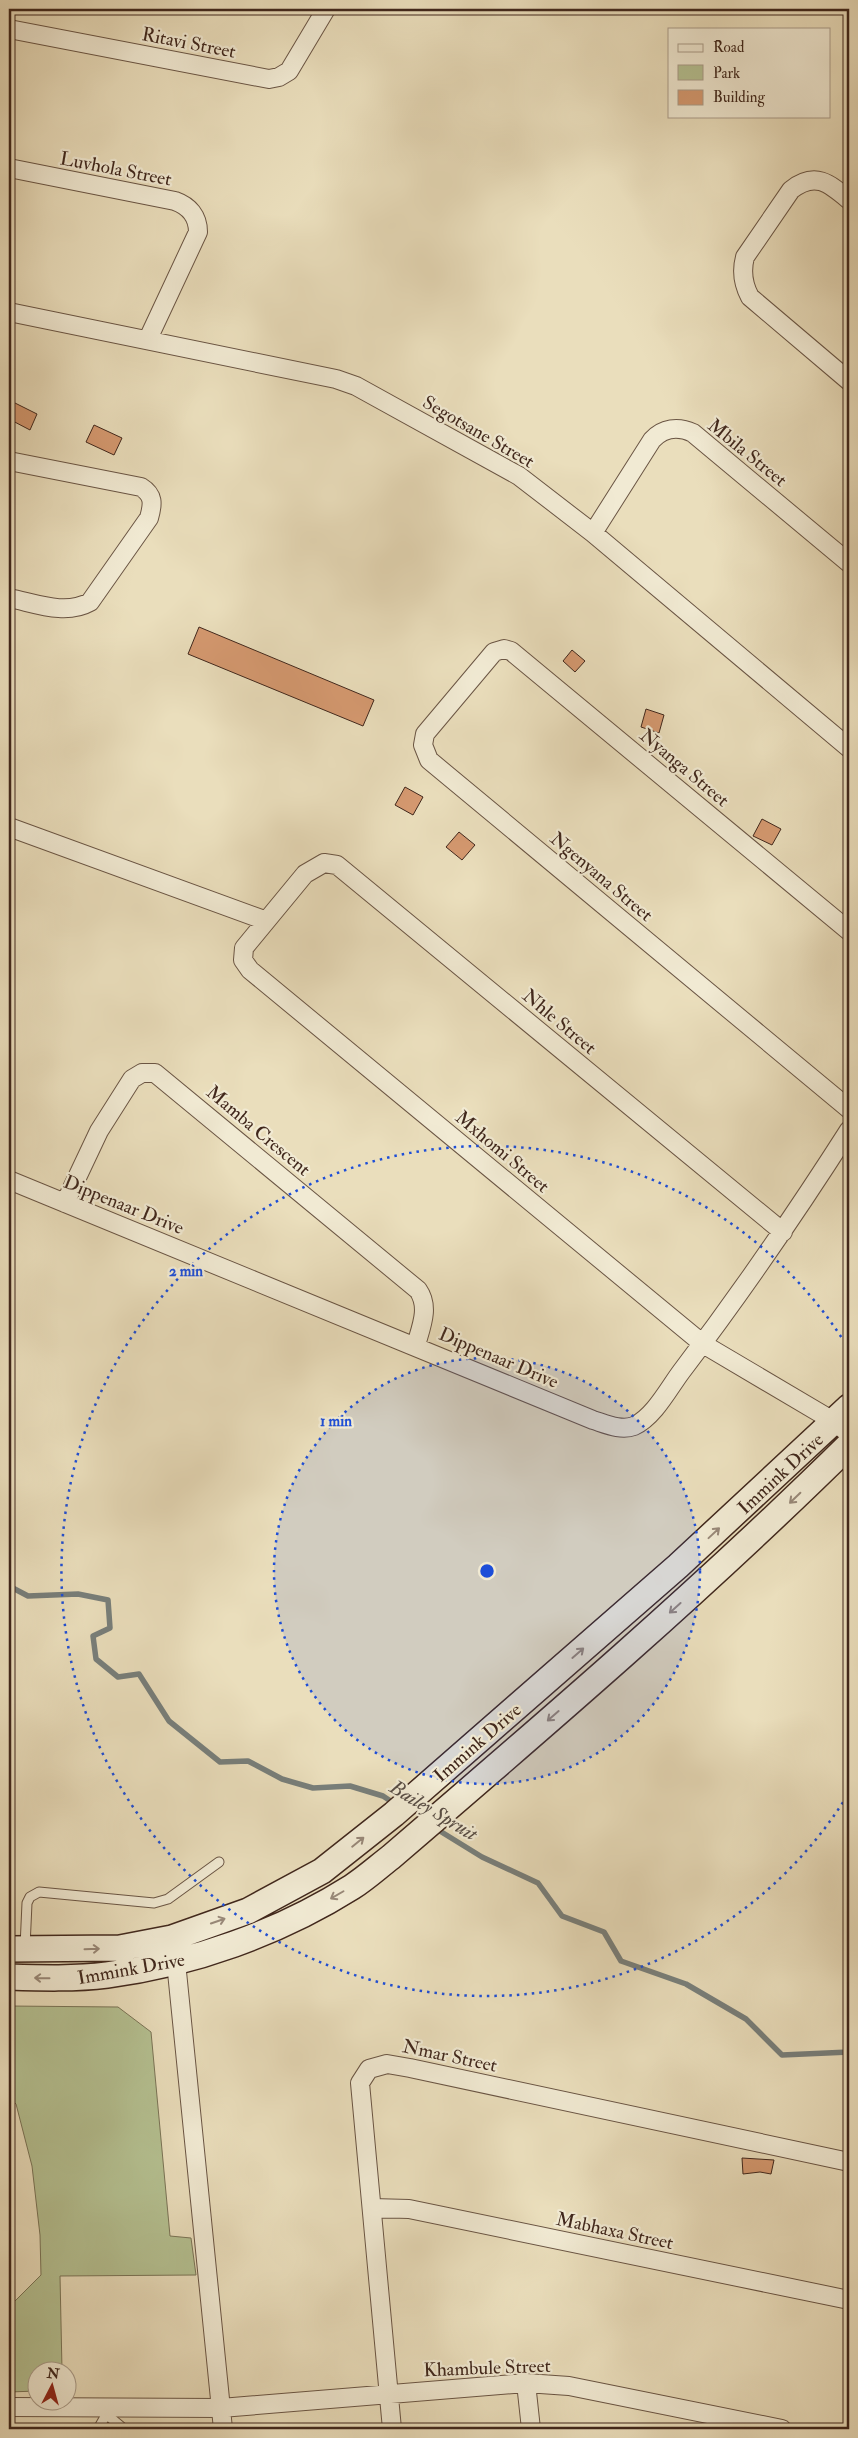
<svg xmlns="http://www.w3.org/2000/svg" width="858" height="2438" font-family="'IM FELL Double Pica',serif">
	<rect width="100%" height="100%" fill="#eadebc"/>
	<filter id="stains"><feTurbulence type="fractalNoise" baseFrequency=".004" numOctaves="4"/><feColorMatrix values="0 0 0 0 .2 0 0 0 0 .09 0 0 0 0 .02 0 0 0 .5 -.17"/></filter>
	<radialGradient id="worn" r=".72"><stop offset=".6" stop-color="#630" stop-opacity="0"/><stop offset="1" stop-color="#630" stop-opacity=".3"/></radialGradient>
	<path fill="#b5c192" stroke="#7a7457" d="M9,2006l109,1 33,25 19,204 21,2 5,37 -136,1 2,94h-24l-1,21 -28,1v-85l32,-32 -1,-40 -8,-69 -16,-62 -7,-7z"/>
	<g fill="none" stroke-linecap="round" stroke-linejoin="round">
		<path stroke="#787f7b" stroke-width="5.5" d="M9,1586l19,10 50,-2 30,6 2,28 -17,8 3,23 22,18 21,-3 30,47 51,41 28,-1 34,18 31,9 37,-2 33,10 12,8
			M435,1828l47,29 56,26 24,33 42,16 17,29 65,23 60,35 36,36 67,-3"/>
	</g>
	<path fill="#d59970" stroke="#40271c" d="M9,400l28,14 -7,16 -21,-11z
		M94,425l28,13 -8,17 -28,-13z
		M199,627l175,73 -11,26 -175,-72z
		M572,650l13,11 -10,11 -12,-11z
		M646,709l18,6 -5,18 -18,-6z
		M405,787l18,10 -10,18 -18,-10z
		M762,819l19,10 -9,16 -19,-9z
		M459,832l16,13 -13,15 -16,-13z
		M742,2158l32,2 -3,14 -11,-2 -17,2z"/>
	<g fill="none" stroke-linecap="round" stroke-linejoin="round">
		<defs>
			<path id="lane" d="M25,1947l2,-44 3,-6 9,-5 115,11 14,-4 51,-37
				M100,2409l24,20
				M98,2429l8,-14"/>
			<path id="street" d="M9,29l260,50 10,-2 10,-6 37,-62
				M9,168l166,33c14,5 23,15 23,31l-50,107
				M849,200c-20,-17 -34,-29 -58,-10l-46,67c-4,15 -2,27 5,40l99,84
				M9,312l327,67 20,7 163,90 74,57 256,215
				M9,461l132,26c13,8 12,17 8,31l-59,84c-25,14 -55,1 -81,-4
				M593,533l59,-93c11,-12 26,-14 41,-7l156,130
				M9,827l255,93
				M849,931l-338,-280 -7,-2 -10,3 -69,82 -2,11 6,15 420,349
				M9,1180l584,240c13,4 28,11 41,6 20,-9 35,-38 47,-54 60,-79 115,-159 168,-242
				M65,1203l34,-72 33,-52 10,-6h13l263,217c12,17 3,37 -2,55
				M783,1232l-446,-367 -13,-2 -19,11 -61,74 -1,12 7,10 453,374 132,78 14,12
				M175,1952l48,477
				M372,2208l37,1 440,91
				M526,2383l5,46
				M9,2407l212,1 305,-25 43,3 213,43
				M392,2429l-32,-346 9,-14 18,-5 23,4 439,94"/>
			<path id="secondary" d="M9,1949l111,-1 52,-10 76,-27 74,-40 72,-57 284,-248 171,-159
				M9,1977c33,1 66,2 98,-2 85,-11 172,-42 245,-88 14,-9 26,-20 39,-30 156,-134 312,-268 458,-412"/>
		</defs>
		<use href="#lane" stroke="#6a5544" stroke-width="11"/>
		<use href="#street" stroke="#6a5544" stroke-width="20"/>
		<use href="#secondary" stroke="#40271c" stroke-width="28"/>
		<use href="#lane" stroke="#f1ead3" stroke-width="9"/>
		<use href="#street" stroke="#f1ead3" stroke-width="18"/>
		<use href="#secondary" stroke="#f1ead3" stroke-width="25"/>
	</g>
	<defs><path id="oneway-shaft" d="M-6 0H5M1.5-3L5.5 0L1.5 3" fill="none" stroke-width="1.6" stroke-linecap="round" stroke-linejoin="round" transform="scale(1.25)"/></defs>
	<g stroke="#988878">
		<use href="#oneway-shaft" transform="translate(795 1498) rotate(136)"/>
		<use href="#oneway-shaft" transform="translate(714 1533) rotate(-43)"/>
		<use href="#oneway-shaft" transform="translate(675 1608) rotate(138)"/>
		<use href="#oneway-shaft" transform="translate(578 1653) rotate(-41)"/>
		<use href="#oneway-shaft" transform="translate(553 1716) rotate(139)"/>
		<use href="#oneway-shaft" transform="translate(358 1842) rotate(-39)"/>
		<use href="#oneway-shaft" transform="translate(337 1895) rotate(150)"/>
		<use href="#oneway-shaft" transform="translate(218 1921) rotate(-19)"/>
		<use href="#oneway-shaft" transform="translate(92 1949) rotate(-2)"/>
		<use href="#oneway-shaft" transform="translate(42 1978) rotate(-179)"/>
	</g>
	<circle cx="487" cy="1571" r="213" fill="#1d4ed8" fill-opacity=".12"/>
	<g fill="none" stroke="#1d4ed8" stroke-width="2.5" stroke-dasharray="2.5 5">
		<circle cx="487" cy="1571" r="213"/>
		<path d="M847 1796A425 425 0 1 1 847 1346"/>
	</g>
	<g text-anchor="middle" stroke-width="4.5" stroke-linejoin="round" paint-order="stroke">
		<g font-size="19" fill="#40271c" stroke="#f1ead3">
			<text transform="translate(189 42) rotate(11)" y="7">Ritavi Street</text>
			<text transform="translate(116 168) rotate(11)" y="7">Luvhola Street</text>
			<text transform="translate(479 431) rotate(30)" y="7">Segotsane Street</text>
			<text transform="translate(748 452) rotate(39)" y="7">Mbila Street</text>
			<text transform="translate(685 767) rotate(40)" y="7">Nyanga Street</text>
			<text transform="translate(602 876) rotate(40)" y="7">Ngenyana Street</text>
			<text transform="translate(560 1021) rotate(40)" y="7">Nhle Street</text>
			<text transform="translate(259 1130) rotate(40)" y="7">Mamba Crescent</text>
			<text transform="translate(503 1151) rotate(40)" y="7">Mxhomi Street</text>
			<text transform="translate(124 1204) rotate(22)" y="7">Dippenaar Drive</text>
			<text transform="translate(499 1357) rotate(23)" y="7">Dippenaar Drive</text>
			<text transform="translate(780 1473) rotate(-43)" y="7">Immink Drive</text>
			<text transform="translate(477 1742) rotate(-41)" y="7">Immink Drive</text>
			<text transform="translate(131 1968) rotate(-10)" y="7">Immink Drive</text>
			<text transform="translate(450 2055) rotate(12)" y="7">Nmar Street</text>
			<text transform="translate(615 2230) rotate(12)" y="7">Mabhaxa Street</text>
			<text transform="translate(487 2367) rotate(-2)" y="7">Khambule Street</text>
		</g>
		<g font-size="20" font-style="italic" fill="#574c44" stroke="#f1ead3">
			<text transform="translate(434 1810) rotate(31)" y="7">Bailey Spruit</text>
		</g>
	</g>
	<circle cx="487" cy="1571" r="8" fill="#1d4ed8" stroke="#f1ead3" stroke-width="2.5"/>
	<g font-size="15" text-anchor="middle" font-weight="bold" fill="#1d4ed8" stroke="#f1ead3" stroke-width="4.5" stroke-linejoin="round" paint-order="stroke">
		<text x="186" y="1276">2 min</text>
		<text x="336" y="1426">1 min</text>
	</g>
	<rect width="858" height="2438" fill="none" stroke="#eadebc" stroke-width="30"/>
	<rect x="10" y="10" width="838" height="2418" fill="none" stroke="#40271c" stroke-width="2.5"/>
	<rect x="15" y="15" width="828" height="2408" fill="none" stroke="#40271c"/>
	<rect x="668" y="28" width="162" height="90" fill="#f1ead3" stroke="#aa9c8a"/>
	<rect x="678" y="44" width="25" height="8" fill="#f1ead3" stroke="#aa9c8a"/>
	<text x="713" y="52" font-size="15" fill="#40271c">Road</text>
	<rect x="678" y="65" width="25" height="15" fill="#b5c192" stroke="#aa9c8a"/>
	<text x="713" y="78" font-size="15" fill="#40271c">Park</text>
	<rect x="678" y="90" width="25" height="15" fill="#d59970" stroke="#aa9c8a"/>
	<text x="713" y="102" font-size="15" fill="#40271c">Building</text>
	<g transform="translate(52 2386) rotate(6)"><circle r="24" fill="#f1ead3" stroke="#aa9c8a"/>
	<path d="M0-4L9 19L0 12L-9 19Z" fill="#8f2418"/>
	<text y="-8" font-size="14" font-weight="bold" text-anchor="middle" fill="#40271c">N</text>
	</g>
	<rect width="100%" height="100%" filter="url(#stains)"/>
	<rect width="100%" height="100%" fill="url(#worn)"/>
</svg>
